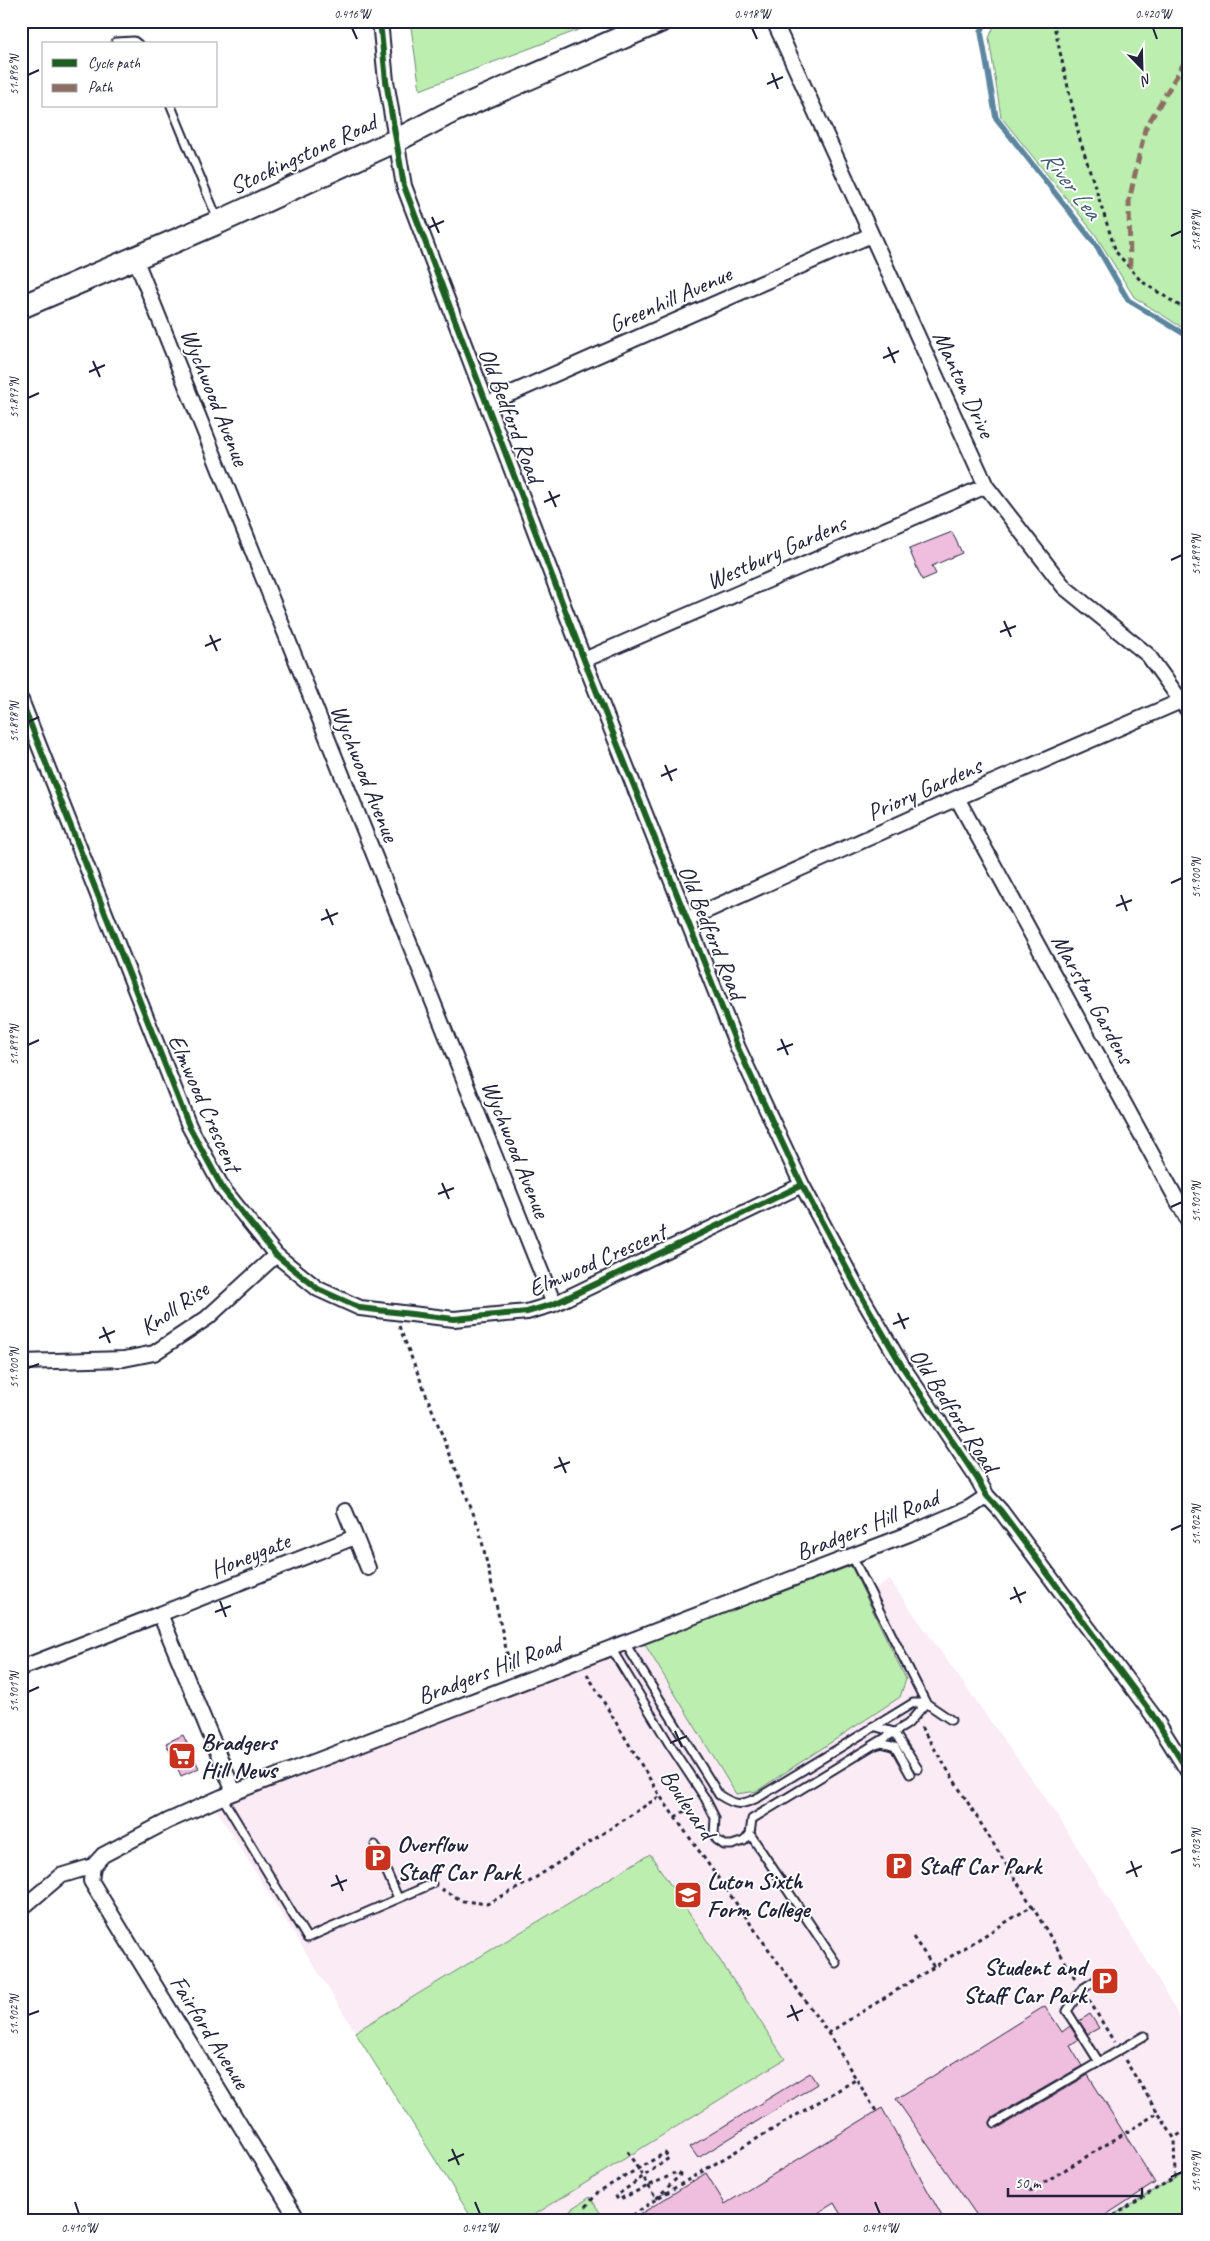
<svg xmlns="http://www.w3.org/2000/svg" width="1210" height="2241" font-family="Caveat,sans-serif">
	<rect width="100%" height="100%" fill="#fff"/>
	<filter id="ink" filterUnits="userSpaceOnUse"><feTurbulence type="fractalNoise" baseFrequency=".02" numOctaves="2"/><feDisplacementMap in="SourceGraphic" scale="10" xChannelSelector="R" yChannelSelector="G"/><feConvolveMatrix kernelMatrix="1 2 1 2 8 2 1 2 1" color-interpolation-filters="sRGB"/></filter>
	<g filter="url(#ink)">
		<path fill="#faebf5" d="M851,1566l24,23 14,-10 171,240 94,153 35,62v186h-716l-257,-411 428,-166z"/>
		<path fill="#bbeeaf" stroke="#6e8875" d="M410,21h192l-182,69z
			M996,21h193v311l-55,-35 -39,-63 -94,-117 -12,-79z
			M851,1566l55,113 -6,18 -143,94 -21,3 -92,-151z
			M650,1854l135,205 -259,161h-53l-118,-188z
			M1189,2169v51h-84z
			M590,2197l15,23h-50z"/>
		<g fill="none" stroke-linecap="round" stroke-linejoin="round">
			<path stroke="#5b869f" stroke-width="5.5" d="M986,21l-5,11 15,86 100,127 32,55 61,37"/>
		</g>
		<path fill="#efbddd" stroke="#22223b" d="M952,532l10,21 -30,13 4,8 -14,6 -13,-31z
			M183,1735l16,33 -18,8 -15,-33z
			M1045,2006l17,26 8,-6 9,14 -9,6 12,20 -90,52 -2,5 1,3 7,2 90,-53 67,108 -57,37h-118l-84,-121z
			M1090,2014l9,14 -11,6 -9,-13z
			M810,2073l7,11 -119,74 -8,-11z
			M882,2108l62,112h-100l-10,-17 -27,17h-176l75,-47 19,31z"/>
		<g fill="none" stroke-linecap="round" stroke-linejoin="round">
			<defs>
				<path id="service" d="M116,42l18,-1 4,3
					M171,106l47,114
					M625,1643l94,152c17,11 22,11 40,2l154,-94h13l25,17
					M611,1648l57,94 37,56 10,20 -1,17 3,5 7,5h8l12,-4 6,-7 2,-15 156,-95 18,-21 -74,-147
					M873,1726l21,6 24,37
					M876,1745l6,-2 13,4 15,27
					M222,1797l85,141 125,-54
					M750,1834l86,129
					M375,1845l23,53
					M1106,1974l-24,15 -15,22 32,51 45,-26
					M995,2123l104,-61"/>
				<path id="minor" d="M380,21l6,60 18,105 180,474 154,388 64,137 61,114 39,67 75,112 10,18 14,15 151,203 37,59
					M774,21l212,465 78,101 84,68 41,57
					M135,258l419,1046
					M487,404l384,-169
					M584,660l402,-174
					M21,700l168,426 34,63 53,66 42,34 42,19 94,11 73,-7 27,-8 248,-119
					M957,798l232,424
					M686,920l271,-122 224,-97
					M21,1362l103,-3 30,-6 53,-35 69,-63
					M345,1511l23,57
					M21,1668l139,-54
					M234,1792l-74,-178 195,-77
					M93,1866l-2,15 207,339
					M21,1909l39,-33 33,-10 10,-11 65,-34 54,-24 687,-263 60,-26 18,-12"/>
				<path id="primary" d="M21,307l198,-85 176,-81 58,-30 207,-90"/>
			</defs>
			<use href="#service" stroke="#22223b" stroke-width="11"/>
			<use href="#minor" stroke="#22223b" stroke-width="18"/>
			<use href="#primary" stroke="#22223b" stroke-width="26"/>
			<path stroke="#22223b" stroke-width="3" stroke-dasharray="4 4" stroke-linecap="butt" d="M1053,21l27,119 36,112 25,29 48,31
				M399,1326l80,202 32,143
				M587,1674l73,122 168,237 48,78
				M921,1727l111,179
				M675,1817l18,-11
				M441,1889l22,12 24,3 42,-22 131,-86
				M913,1937l21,30
				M1089,2000l25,42
				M828,2033l204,-127 44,74
				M1125,2060l49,78 15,-10
				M1030,2191l128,-78
				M586,2207l12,-15 67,-39 4,5 -53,38 2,4 60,-28 2,3 -24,24c-9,-16 -19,-32 -29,-48
				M626,2220l30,-21 201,-120
				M1107,2220l68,-43 -1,-39"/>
			<use href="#service" stroke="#fff" stroke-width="7"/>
			<use href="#minor" stroke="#fff" stroke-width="14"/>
			<use href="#primary" stroke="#fff" stroke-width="22"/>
			<path stroke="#8d6e63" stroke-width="5" stroke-dasharray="10 5" stroke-linecap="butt" d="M1130,268l-1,-67 16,-72 44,-74"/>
			<defs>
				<path id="cycleway" d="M380,21l6,60 18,105 180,474 154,388 64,137 61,114 39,67 75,112 10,18 14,15 151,203 37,59
					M21,700l168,426 34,63 53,66 42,34 42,19 94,11 73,-7 27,-8 248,-119"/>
			</defs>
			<use href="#cycleway" stroke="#fff" stroke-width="9"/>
			<use href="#cycleway" stroke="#1b5e20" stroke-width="6"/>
		</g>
	</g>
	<path fill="none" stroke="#22223b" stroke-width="2" d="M352,28l5,11M752,28l5,11M1153,28l4,11M772,73l6,16M28,75l11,-5M767,84l16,-7M432,217l7,16M428,228l16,-7M1171,236l11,-5M888,347l7,16M883,358l16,-7M93,361l7,16M89,372l16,-7M28,398l11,-5M549,491l7,16M544,502l16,-7M1171,560l11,-5M1004,621l7,16M1000,632l16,-6M210,635l7,16M205,646l16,-7M28,722l11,-5M665,765l7,16M661,776l16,-7M1171,883l11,-5M1121,895l6,16M1116,906l16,-6M326,909l7,16M321,920l17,-7M781,1039l7,16M28,1045l11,-5M777,1050l16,-6M442,1183l7,16M438,1194l16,-6M1171,1207l11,-5M898,1313l7,16M893,1324l16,-6M103,1327l7,16M99,1338l16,-7M28,1368l11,-4M559,1457l7,16M554,1468l16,-6M1171,1530l11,-5M1014,1587l7,16M1010,1599l16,-7M220,1601l6,16M215,1612l16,-6M28,1692l11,-5M675,1731l7,16M670,1743l17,-7M1171,1853l11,-4M1131,1861l6,16M1126,1873l16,-7M336,1875l7,16M331,1886l16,-6M791,2005l7,16M28,2015l11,-4M787,2017l16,-7M452,2149l7,16M448,2161l16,-7M1171,2177l11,-5M75,2202l4,12M475,2202l5,12M875,2202l5,12"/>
	<defs>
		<symbol id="supermarket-square" viewBox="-11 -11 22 22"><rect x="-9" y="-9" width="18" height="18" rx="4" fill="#c8321e" stroke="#fff"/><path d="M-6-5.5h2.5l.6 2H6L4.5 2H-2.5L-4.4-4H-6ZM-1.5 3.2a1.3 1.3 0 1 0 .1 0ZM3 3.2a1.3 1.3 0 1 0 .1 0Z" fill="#fff"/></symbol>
		<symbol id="parking-square" viewBox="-11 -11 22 22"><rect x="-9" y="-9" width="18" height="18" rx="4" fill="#c8321e" stroke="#fff"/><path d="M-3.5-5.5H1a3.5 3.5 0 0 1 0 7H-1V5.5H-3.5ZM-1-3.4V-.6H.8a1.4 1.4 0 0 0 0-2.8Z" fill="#fff"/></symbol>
		<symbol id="university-square" viewBox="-11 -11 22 22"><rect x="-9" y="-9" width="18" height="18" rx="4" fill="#c8321e" stroke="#fff"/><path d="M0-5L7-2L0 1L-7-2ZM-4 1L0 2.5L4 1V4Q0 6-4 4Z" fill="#fff"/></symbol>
	</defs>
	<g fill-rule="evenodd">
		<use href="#supermarket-square" x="166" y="1740" width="32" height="32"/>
		<use href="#parking-square" x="362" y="1842" width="32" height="32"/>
		<use href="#parking-square" x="883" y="1850" width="32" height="32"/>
		<use href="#university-square" x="672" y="1879" width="32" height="32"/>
		<use href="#parking-square" x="1089" y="1965" width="32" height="32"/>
	</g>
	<g text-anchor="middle" stroke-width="4" stroke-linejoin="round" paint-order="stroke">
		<g font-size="24" fill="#22223b" stroke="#fff">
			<text transform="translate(303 154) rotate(-25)" y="8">Stockingstone Road</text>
			<text transform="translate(670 299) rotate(-24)" y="8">Greenhill Avenue</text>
			<text transform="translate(964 384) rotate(65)" y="8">Manton Drive</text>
			<text transform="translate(215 397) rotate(68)" y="8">Wychwood Avenue</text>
			<text transform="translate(511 415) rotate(69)" y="8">Old Bedford Road</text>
			<text transform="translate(776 552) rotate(-24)" y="8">Westbury Gardens</text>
			<text transform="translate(365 773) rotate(68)" y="8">Wychwood Avenue</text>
			<text transform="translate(924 789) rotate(-24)" y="8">Priory Gardens</text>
			<text transform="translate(712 932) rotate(68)" y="8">Old Bedford Road</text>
			<text transform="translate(1093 999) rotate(61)" y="8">Marston Gardens</text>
			<text transform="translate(205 1103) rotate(66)" y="8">Elmwood Crescent</text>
			<text transform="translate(516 1149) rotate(68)" y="8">Wychwood Avenue</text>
			<text transform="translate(597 1260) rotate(-24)" y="8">Elmwood Crescent</text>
			<text transform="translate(174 1308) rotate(-34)" y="8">Knoll Rise</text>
			<text transform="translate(954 1410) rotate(57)" y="8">Old Bedford Road</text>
			<text transform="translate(867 1525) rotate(-22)" y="8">Bradgers Hill Road</text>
			<text transform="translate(250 1555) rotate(-22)" y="8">Honeygate</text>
			<text transform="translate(489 1670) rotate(-21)" y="8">Bradgers Hill Road</text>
			<text transform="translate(688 1804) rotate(56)" y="8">Boulevard</text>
			<text transform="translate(210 2032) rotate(58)" y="8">Fairford Avenue</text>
		</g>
		<g font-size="24" font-weight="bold" fill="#22223b" stroke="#fff" text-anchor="start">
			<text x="201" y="1750">Bradgers<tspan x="201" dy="28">Hill News</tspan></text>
			<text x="397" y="1852">Overflow<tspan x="397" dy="28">Staff Car Park</tspan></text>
			<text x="918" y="1874">Staff Car Park</text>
			<text x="707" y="1889">Luton Sixth<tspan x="707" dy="28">Form College</tspan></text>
			<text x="1086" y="1975" text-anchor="end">Student and<tspan x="1086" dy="28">Staff Car Park</tspan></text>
		</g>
		<g font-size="25" font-style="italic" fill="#435c75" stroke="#fff">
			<text transform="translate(1072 184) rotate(52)" y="9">River Lea</text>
		</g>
	</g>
	<rect width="1210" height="2241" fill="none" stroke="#fff" stroke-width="55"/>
	<rect x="42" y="42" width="175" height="65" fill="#ffffff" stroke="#a7a7b1"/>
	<rect x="52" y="59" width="25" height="8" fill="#1b5e20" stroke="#a7a7b1"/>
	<text x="88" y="68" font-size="15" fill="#22223b">Cycle path</text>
	<rect x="52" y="84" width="25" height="8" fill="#8d6e63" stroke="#a7a7b1"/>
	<text x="88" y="92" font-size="15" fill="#22223b">Path</text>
	<g transform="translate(1142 68) rotate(157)" stroke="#ffffff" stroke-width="4" paint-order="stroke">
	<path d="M0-4L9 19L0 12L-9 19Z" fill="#22223b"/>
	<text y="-8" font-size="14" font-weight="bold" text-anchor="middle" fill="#22223b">N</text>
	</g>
	<path d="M1008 2188v8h134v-8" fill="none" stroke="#22223b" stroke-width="2.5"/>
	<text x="1015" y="2188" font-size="15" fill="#22223b" stroke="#ffffff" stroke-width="4" paint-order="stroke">50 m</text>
	<rect x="28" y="28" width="1154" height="2186" fill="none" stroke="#22223b" stroke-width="2"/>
	<g font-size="12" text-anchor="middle" fill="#22223b">
		<text x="352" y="18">0.416°W</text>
		<text x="752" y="18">0.418°W</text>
		<text x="1153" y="18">0.420°W</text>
		<text transform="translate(14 75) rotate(-90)" y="4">51.896°N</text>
		<text transform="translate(1196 231) rotate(-90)" y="4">51.898°N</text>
		<text transform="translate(14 398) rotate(-90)" y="4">51.897°N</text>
		<text transform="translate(1196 555) rotate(-90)" y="4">51.899°N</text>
		<text transform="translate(14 722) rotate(-90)" y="4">51.898°N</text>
		<text transform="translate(1196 878) rotate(-90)" y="4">51.900°N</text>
		<text transform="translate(14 1045) rotate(-90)" y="4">51.899°N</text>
		<text transform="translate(1196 1202) rotate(-90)" y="4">51.901°N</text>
		<text transform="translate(14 1368) rotate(-90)" y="4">51.900°N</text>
		<text transform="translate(1196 1525) rotate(-90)" y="4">51.902°N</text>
		<text transform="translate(14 1692) rotate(-90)" y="4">51.901°N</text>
		<text transform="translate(1196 1849) rotate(-90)" y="4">51.903°N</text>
		<text transform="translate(14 2015) rotate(-90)" y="4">51.902°N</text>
		<text transform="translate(1196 2172) rotate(-90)" y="4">51.904°N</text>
		<text x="79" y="2232">0.410°W</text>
		<text x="480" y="2232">0.412°W</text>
		<text x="880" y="2232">0.414°W</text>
	</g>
</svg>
